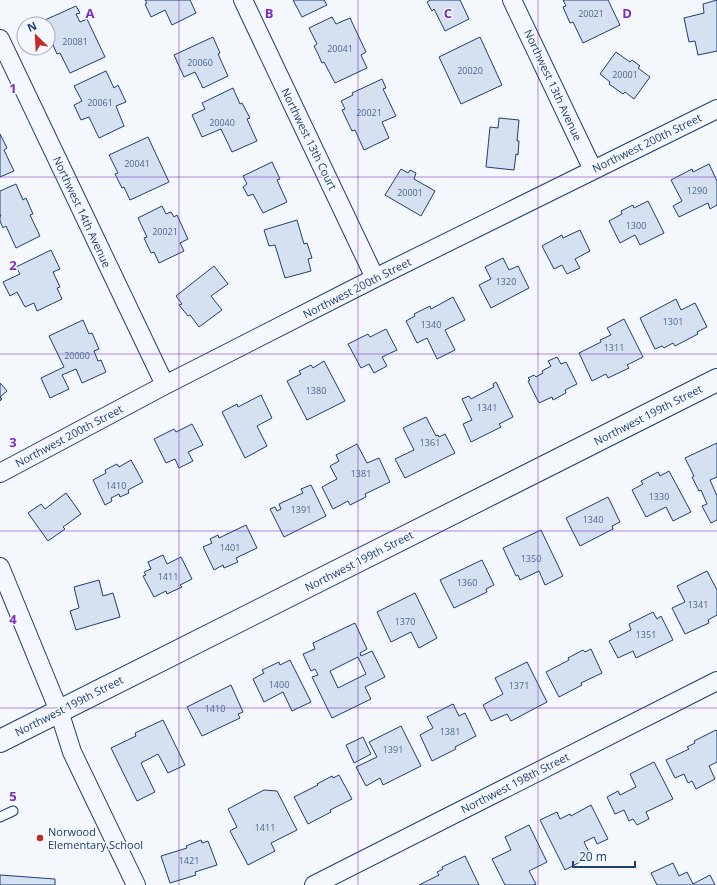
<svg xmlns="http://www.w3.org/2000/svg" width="717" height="885" font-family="'Open Sans',sans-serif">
	<rect width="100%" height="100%" fill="#f4f7fb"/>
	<path fill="#d5e0f0" stroke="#1d3f73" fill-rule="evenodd" d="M145,0h45l6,13 -24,12 -7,-15 -14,7 -6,-13 2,-1z
		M293,0h31l3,5 -25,12z
		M430,0h30l9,19 -24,12 -11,-22 -2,2 -5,-9z
		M563,0h45l12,25 -37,18 -10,-21 -3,1 -7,-16 3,-1z
		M717,0v51l-19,4 -3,-14 -6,1 -5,-24 20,-5 -1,-9z
		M76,6l4,7 -4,1 4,8 7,-3 18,38 -35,16 -10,-20 -3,1 -7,-16 3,-1 -5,-11v-2h-1l-2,-4z
		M332,17l4,7 14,-6 16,34 -5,3 6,13 -32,15 -11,-21 -2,1 -4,-9 -4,-8 3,-2 -8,-16z
		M213,37l7,16 -2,1 10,22 -25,12 -8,-16 -11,5 -10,-22z
		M480,37l22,48 -41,19 -22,-47z
		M616,52l14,10 2,-2 8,6 -2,2 12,9 -16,22 -9,-7 -2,2 -14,-10 1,-2 -10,-8z
		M106,71l8,17 4,-3 8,17 -10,4 8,20 -25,12 -10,-21 -8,3 -7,-15 8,-4 -8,-15z
		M382,79l4,9 -3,1 13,27 -14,6 7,16 -25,12 -9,-20 -3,1 -10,-21 3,-1 -4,-8 12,-6 -1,-2z
		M233,88l7,16 2,-1 8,15 -3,1 10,22 -25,11 -11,-23 -19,8 -10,-22 13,-6 -3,-6z
		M499,118l20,2 -2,21h2l-1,14 -2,-1 -2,16 -28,-3 4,-40 8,1z
		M0,134l7,14 -3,2 10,21 -14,6z
		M148,137l21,45 -39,18 -6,-13 -2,1 -7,-14 3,-1 -9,-18z
		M272,162l8,17 -3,1 10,22 -24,11 -10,-19 -5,2 -5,-9 4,-3 -4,-8z
		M709,164l8,17v24l-7,4 -2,-6 -29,14 -6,-11 9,-5 -11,-21 21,-11 1,3z
		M401,169l7,4 2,-3 6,3 -2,6 21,12 -14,25 -36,-21z
		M16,184l7,16 3,-2 7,16 -3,1 10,21 -24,12 -10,-22 -3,2 -3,-7v-5h1l-1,-2v-23z
		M648,201l16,32 -24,12 -5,-10 -15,8 -11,-22 13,-7 -1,-3 12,-6 1,3z
		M162,206l4,8 5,-2 3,5 3,-2 11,24 -8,4 4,8 -25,12 -5,-11 -3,1 -7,-15 3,-1 -9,-19z
		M297,220l7,24 3,-1 5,15 -4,1 3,12 -26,7 -10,-33 -6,1 -5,-16z
		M580,230l10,21 -15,8 5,9 -13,6 -5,-9 -8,4 -12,-23 20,-11 1,3z
		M51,250l9,19 -7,3 7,15 -3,1 5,11 -25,12 -3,-8 -9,4 -8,-15 -7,4 -7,-14 17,-8 -4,-7z
		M503,258l6,12 9,-4 11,22 -38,20 -12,-23 12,-6 -6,-12z
		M214,266l14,18 -17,12 11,14 -23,17 -9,-12 -2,1 -9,-11 3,-1 -6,-8z
		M453,297l12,23 -20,10 10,20 -18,9 -10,-21 -10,5 -11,-22 9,-5 -1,-2 16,-8 1,3z
		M676,299l5,11 14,-7 12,24 -10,5 1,2 -23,12 -2,-3 -9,5 -2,-2 -7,3 -15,-31z
		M624,319l19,38 -16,8 2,3 -21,10 -2,-4 -14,7 -13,-28 22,-11 -1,-2 11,-5 -4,-7z
		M83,320l6,14 3,-1 7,16 -5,2 4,10 3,-1 5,12 -24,11 -6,-14 -14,6 7,14 -19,9 -9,-20 23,-11 -15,-31z
		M386,329l11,21 -15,7 5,9 -13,7 -5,-9 -8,4 -13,-24 20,-10 2,3z
		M557,357l4,7 5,-2 11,22 -12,6 1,3 -13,7 -1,-3 -13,6 -11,-22 2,-1 -2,-2 6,-3 2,2 7,-4 -1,-2 9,-5 -3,-5z
		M324,361l21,40 -38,19 -20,-39 14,-7 -2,-3 12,-6 2,3z
		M496,382l17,35 -14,7 2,3 -30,15 -8,-18 9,-4 -10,-21 7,-3 2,3 23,-12 -1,-3z
		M0,383l7,8 -7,6 2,2 -2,2z
		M261,395l11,23 -15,8 10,20 -22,12 -23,-46 15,-8 1,3z
		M426,417l10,19 2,-1 1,2 6,-3 10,19 -50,25 -10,-19 19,-9 -11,-22z
		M192,424l11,21 -15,7 5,9 -14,7 -4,-9 -9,4 -12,-24 20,-10 2,3z
		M717,443v34l-7,3 7,16v24l-6,3 -9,-17 5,-2 -6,-14 -2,1 -7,-14 2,-1 -9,-18z
		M357,444l10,19 12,-5 11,24 -25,12 1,3 -16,8 -2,-4 -15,8 -11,-22 15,-8 -7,-13 9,-5 -3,-6z
		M131,460l12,22 -15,8 1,3 -9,4 -1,-3 -8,4 1,3 -7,4 -12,-25 13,-7 -1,-3 12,-6 2,3z
		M669,471l22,41 -18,9 -7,-14 -20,10 -14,-27 11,-6 -2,-3 17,-9 2,4z
		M311,485l15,31 -42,21 -14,-28 5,-2 2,4 4,-2 -2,-5 24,-11 -2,-4z
		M66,493l15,21 -18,13 2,2 -17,12 -20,-28 13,-9 4,5z
		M608,497l12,25 -8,4 1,3 -33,17 -14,-28z
		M246,525l11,23 -21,10 2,4 -14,6 -1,-3 -9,5 -11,-23 9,-4 -2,-4 8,-4 1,3z
		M541,530l22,46 -18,9 -6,-14 -19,9 -2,-5 -2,1 -13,-28z
		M163,555l4,9 14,-7 11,22 -12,6 2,2 -15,7 -1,-3 -12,6 -11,-21 3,-1 -2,-3 7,-3 -3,-7z
		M482,560l12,25 -8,4 1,3 -33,16 -14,-28z
		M707,571l10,19v25l-9,5 1,3 -24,11 -13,-26 13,-6 -8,-16z
		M99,580l4,16 10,-3 7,24 -44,13 -6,-19 9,-3 -5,-21z
		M415,593l22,45 -18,10 -8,-16 -20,10 -14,-30z
		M653,612l4,7 4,-3 12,24 -37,18 -3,-7 -15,7 -9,-17 22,-11 -2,-6z
		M355,623l12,26 -7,4 1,3 11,-5 13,26 -20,10 6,12 -39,19 -20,-41 6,-2 -3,-6 -4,2 -8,-17 12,-5 -2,-6zM358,657l8,17 -28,14 -8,-17z
		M591,649l11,24 -21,10 1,2 -23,12 -13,-25 23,-12 -1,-2 15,-8 2,2z
		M290,660l21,42 -19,9 -9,-19 -19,10 -11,-23 11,-6 -2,-3 17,-8 1,3z
		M527,662l20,40 -36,19 -4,-7 -16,7 -8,-16 20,-11 -8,-16z
		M231,685l12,27 -5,2 2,4 -38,18 -15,-29z
		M453,704l6,12 6,-3 11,23 -21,11 1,2 -24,12 -12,-26 13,-7 -6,-11z
		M163,720l22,45 -17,8 -10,-19 -17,9 14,29 -18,9 -26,-53 25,-12 -1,-3z
		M401,726l20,40 -38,19 -3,-7 -14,8 -10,-19 21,-10 -8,-15z
		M716,730l1,1v31l-8,4 6,13 -19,10 -4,-8 -4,2 -4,-9 -9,4 -9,-18 23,-11 -2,-2 8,-4 -1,-2z
		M363,737l8,17 -17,9 -8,-18z
		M654,762l19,37 -27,13 3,7 -12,6 -4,-6 -4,2 -5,-11 -9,4 -8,-17 11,-6 2,4 16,-8 -6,-13z
		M339,775l13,24 -22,11 1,2 -23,12 -14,-27 24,-12 -1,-1 15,-8 1,2z
		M264,790l13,1 20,39 -26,13 4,8 -27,14 -18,-34 7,-4 -9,-18z
		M591,805l17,34 -11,5 -3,-7 -10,5 7,14 -26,14 -25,-50 17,-8 3,7 10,-5 1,2z
		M529,825l18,37 -18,9 7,13 -3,1h-28l-13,-26 19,-9 -6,-13z
		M201,840l1,3 6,-2 9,24 -22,7 1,3 -26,8 -9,-27 26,-8 -1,-2z
		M465,856l14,29h-60l20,-10 -2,-3 6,-3 -1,-2z
		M673,863l6,13 8,-4 6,12 17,-9 5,10h-58l-6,-12z
		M0,875l55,4v6h-55z"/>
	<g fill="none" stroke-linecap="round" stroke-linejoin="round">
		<defs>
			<path id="lane" d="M0,817l13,-6"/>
			<path id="street" d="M243,0l132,278
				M512,0l81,170
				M0,39l165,346
				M0,473l165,-88 210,-107 342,-169
				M0,567l59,144 13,41 64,133
				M314,885l403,-204"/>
			<path id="primary" d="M0,741l717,-361"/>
		</defs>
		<use href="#lane" stroke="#1d3f73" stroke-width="11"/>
		<use href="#street" stroke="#1d3f73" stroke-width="20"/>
		<use href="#primary" stroke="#1d3f73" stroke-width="24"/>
		<use href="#lane" stroke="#f4f7fb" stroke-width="9"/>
		<use href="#street" stroke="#f4f7fb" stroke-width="18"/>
		<use href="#primary" stroke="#f4f7fb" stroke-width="22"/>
	</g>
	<path fill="none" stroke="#7b2cbf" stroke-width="1" stroke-opacity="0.55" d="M179,0v885M358,0v885M538,0v885M0,177h717M0,354h717M0,531h717M0,708h717"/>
	<circle fill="#c62828" stroke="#f4f7fb" stroke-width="1.5" cx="40" cy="838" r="4"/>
	<g text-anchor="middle" stroke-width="3" stroke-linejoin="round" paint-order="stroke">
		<g font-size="9" fill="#4b6792">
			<text x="591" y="17">20021</text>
			<text x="75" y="45">20081</text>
			<text x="340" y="52">20041</text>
			<text x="200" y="66">20060</text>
			<text x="470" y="74">20020</text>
			<text x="625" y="78">20001</text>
			<text x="100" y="106">20061</text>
			<text x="369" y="116">20021</text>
			<text x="222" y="126">20040</text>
			<text x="137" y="167">20041</text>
			<text x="697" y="194">1290</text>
			<text x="410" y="196">20001</text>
			<text x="636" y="229">1300</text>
			<text x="165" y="235">20021</text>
			<text x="506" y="285">1320</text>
			<text x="673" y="325">1301</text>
			<text x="431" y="328">1340</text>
			<text x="614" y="351">1311</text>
			<text x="77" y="359">20000</text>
			<text x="316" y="394">1380</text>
			<text x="487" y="411">1341</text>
			<text x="430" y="446">1361</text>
			<text x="361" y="477">1381</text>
			<text x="116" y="489">1410</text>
			<text x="659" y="500">1330</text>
			<text x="301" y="513">1391</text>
			<text x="593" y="523">1340</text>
			<text x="230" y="551">1401</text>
			<text x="531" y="562">1350</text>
			<text x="168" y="580">1411</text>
			<text x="467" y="586">1360</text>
			<text x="698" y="608">1341</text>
			<text x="405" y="625">1370</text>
			<text x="646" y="638">1351</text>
			<text x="279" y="688">1400</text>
			<text x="519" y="689">1371</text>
			<text x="215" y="712">1410</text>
			<text x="450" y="735">1381</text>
			<text x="393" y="753">1391</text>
			<text x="265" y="831">1411</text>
			<text x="189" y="864">1421</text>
		</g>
		<g font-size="11" fill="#1d3f73" stroke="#f4f7fb">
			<text transform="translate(553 85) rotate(65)" y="4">Northwest 13th Avenue</text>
			<text transform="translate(309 139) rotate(64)" y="4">Northwest 13th Court</text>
			<text transform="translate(647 143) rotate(-26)" y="4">Northwest 200th Street</text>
			<text transform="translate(82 212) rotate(65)" y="4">Northwest 14th Avenue</text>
			<text transform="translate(357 288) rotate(-27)" y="4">Northwest 200th Street</text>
			<text transform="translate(648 415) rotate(-27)" y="4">Northwest 199th Street</text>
			<text transform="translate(69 436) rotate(-28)" y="4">Northwest 200th Street</text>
			<text transform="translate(359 561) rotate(-27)" y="4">Northwest 199th Street</text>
			<text transform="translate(69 706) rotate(-27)" y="4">Northwest 199th Street</text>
			<text transform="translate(515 783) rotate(-27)" y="4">Northwest 198th Street</text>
		</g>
		<g font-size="11" fill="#1d3f73" stroke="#f4f7fb" text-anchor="start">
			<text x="48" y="836">Norwood<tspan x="48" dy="13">Elementary School</tspan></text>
		</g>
	</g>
	<g font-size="13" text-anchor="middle" font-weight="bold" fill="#7b2cbf" stroke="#f4f7fb" stroke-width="3" stroke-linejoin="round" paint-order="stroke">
		<text x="90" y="18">A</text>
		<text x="269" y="18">B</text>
		<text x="448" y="18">C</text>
		<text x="627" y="18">D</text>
		<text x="13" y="93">1</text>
		<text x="13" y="270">2</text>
		<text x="13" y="447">3</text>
		<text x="13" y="624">4</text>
		<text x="13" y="801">5</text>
	</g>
	<g transform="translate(36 36) rotate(336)"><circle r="19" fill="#f4f7fb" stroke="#9eadc5"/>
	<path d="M0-3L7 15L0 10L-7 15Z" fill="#c62828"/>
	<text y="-6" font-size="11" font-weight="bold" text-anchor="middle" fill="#1d3f73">N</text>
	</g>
	<path d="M573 861v6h62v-6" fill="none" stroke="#1d3f73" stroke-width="2"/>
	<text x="579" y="861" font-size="12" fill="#1d3f73" stroke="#f4f7fb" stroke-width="3" paint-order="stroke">20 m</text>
</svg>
